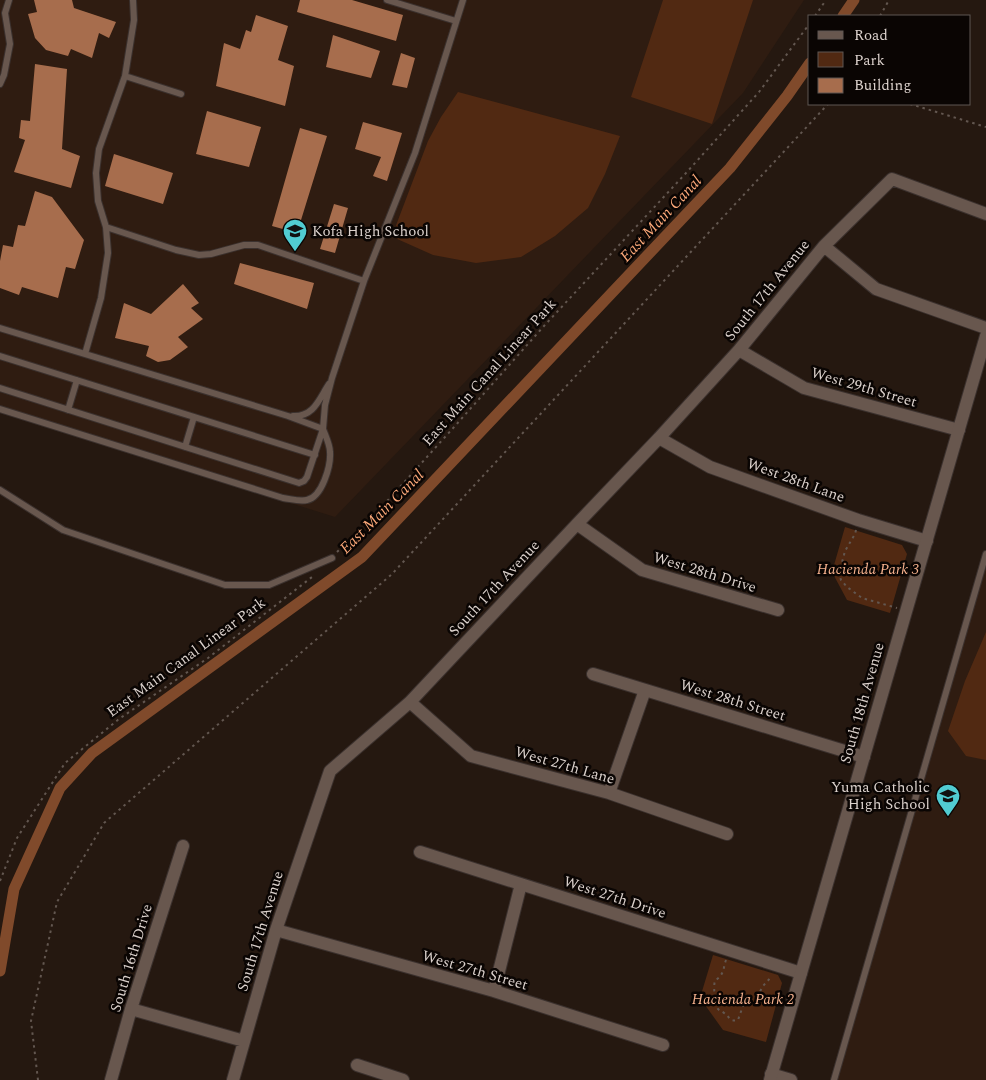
<svg xmlns="http://www.w3.org/2000/svg" width="986" height="1080" font-family="Spectral,serif">
	<rect width="100%" height="100%" fill="#251810"/>
	<path fill="#2f1c11" d="M0,0h804l-61,93 -408,424 -335,-105z
		M986,554v526h-152z"/>
	<path fill="#512912" d="M663,0h90l-41,124 -81,-27z
		M458,92l162,44 -15,38 -17,34 -33,28 -34,21 -45,6 -43,-8 -38,-17v-10l33,-87 13,-24z
		M845,527l57,18 5,9 -17,59 -43,-13 -15,-28z
		M986,632v128l-20,-4 -18,-25 17,-50z
		M713,955l65,20 4,8 -16,59 -43,-12 -23,-32z"/>
	<g fill="none" stroke-linecap="round" stroke-linejoin="round">
		<path stroke="#804a2b" stroke-width="11" d="M843,16l11,-16
			M0,971l14,-82 46,-101 32,-35 270,-196 368,-389 57,-72 23,-33"/>
	</g>
	<path fill="#a76d4d" d="M34,0h38l2,8 42,14 -7,16 -10,-5 -7,25 -21,-9 -3,7 -22,-6 -11,-12 -7,-24 9,-2z
		M300,0h52l51,15 -7,26 -99,-29z
		M256,15l32,11 -10,34 16,6 -9,40 -69,-20 8,-43 16,6 6,-19 5,2z
		M333,35l47,16 -9,27 -45,-11z
		M401,53l14,5 -8,30 -15,-3z
		M35,64l32,5 -5,80 18,7 -9,32 -57,-16 11,-32 -6,-2 2,-18 9,1z
		M207,111l54,16 -12,40 -53,-13z
		M363,122l39,11 -15,48 -14,-5 8,-19 -26,-8z
		M300,128l27,8 -30,97 -25,-7z
		M114,154l59,19 -10,31 -58,-18z
		M35,191l17,6 32,43 -9,29 -9,-2 -8,31 -36,-11 -3,8 -19,-7v-27l3,-16 10,2 5,-22 7,1z
		M334,204l14,4 -13,45 -15,-4z
		M240,263l74,20 -7,26 -73,-25z
		M183,284l16,19 -8,5 12,11 -25,18 10,10 -18,13 -12,2 -12,-6 3,-10 -34,-8 9,-35 27,11z"/>
	<g fill="none" stroke-linecap="round" stroke-linejoin="round">
		<defs>
			<path id="service" d="M387,0l69,21
				M125,76l56,18
				M0,84l4,-9 6,-31 -5,-31 4,-13
				M106,227l70,23 23,5 12,-1 33,-9h14l106,36
				M0,328l288,88 35,13
				M85,354l16,-56 7,-45 -2,-26 -8,-26 -2,-28 3,-24 26,-73 9,-56 -1,-20
				M0,356l315,99
				M0,388l299,95 5,-2 3,-4 16,-48 2,-24 7,-27 32,-97 51,-128 48,-153
				M0,409l283,89c8,1 17,4 24,2 15,-3 24,-34 23,-48 0,-7 -4,-15 -7,-23
				M68,410l9,-30
				M293,416c21,1 26,-17 36,-32
				M185,447l9,-30
				M0,490l63,40 162,55h44l63,-27
				M834,1080l152,-526"/>
			<path id="minor" d="M824,246l52,43 110,39
				M739,350l65,38 155,42
				M659,438l51,29 148,53 69,21
				M577,524l65,46 136,40
				M593,674l271,83
				M410,702l61,54 138,37 118,41
				M609,793l36,-103
				M420,852l381,121
				M276,930l218,61 169,54
				M494,991l27,-107
				M131,1009l113,32
				M357,1065l46,15
				M771,1074l20,6
				M111,1080l20,-71 52,-163
				M233,1080l43,-150 54,-159 80,-69 167,-178 82,-86 80,-88 85,-104 68,-67 94,35"/>
			<path id="tertiary" d="M770,1080l216,-744"/>
		</defs>
		<use href="#service" stroke="#3b312e" stroke-width="8"/>
		<use href="#minor" stroke="#3b312e" stroke-width="14"/>
		<use href="#tertiary" stroke="#3b312e" stroke-width="14"/>
		<path stroke="#635750" stroke-width="2" stroke-dasharray="2.5 4" stroke-linecap="butt" d="M815,16l11,-16
			M880,16l9,-16
			M910,104l76,23
			M856,530l-1,4 -10,17 -6,23 2,6 6,7 15,11 35,10
			M337,552l42,-42 76,-84 89,-100 142,-153 73,-81 51,-69
			M0,881l17,-43 48,-75 54,-44 89,-61 104,-81
			M726,960c-2,5 -2,11 -5,15 -1,2 -4,4 -6,6 -2,5 0,24 3,28 2,2 4,2 6,4 6,3 4,9 14,7l7,-20 3,-3 10,-2 5,-9 9,-10
			M38,1080l-7,-59 26,-119 47,-79 288,-249 436,-470"/>
		<use href="#service" stroke="#68574e" stroke-width="6"/>
		<use href="#minor" stroke="#68574e" stroke-width="12"/>
		<use href="#tertiary" stroke="#68574e" stroke-width="12"/>
	</g>
	<defs>
		<symbol id="school-pin" viewBox="-11 -11 22 30"><path d="M0 17L-7.5 6A9.5 9.5 0 1 1 7.5 6Z" fill="#51ccd2" stroke="#0a0503"/><path d="M0-5L7-2L0 1L-7-2ZM-4 1L0 2.5L4 1V4Q0 6-4 4Z" fill="#111"/></symbol>
	</defs>
	<g fill-rule="evenodd">
		<use href="#school-pin" x="281" y="217" width="28" height="38"/>
		<use href="#school-pin" x="934" y="782" width="28" height="38"/>
	</g>
	<g text-anchor="middle" stroke-width="5" stroke-linejoin="round" paint-order="stroke">
		<g font-size="15" fill="#dbd1cc" stroke="#0a0503" text-anchor="start">
			<text x="312" y="236">Kofa High School</text>
			<text x="930" y="792" text-anchor="end">Yuma Catholic<tspan x="930" dy="17">High School</tspan></text>
		</g>
		<g font-size="15" fill="#dbd1cc" stroke="#0a0503">
			<text transform="translate(767 290) rotate(-51)" y="5">South 17th Avenue</text>
			<text transform="translate(489 372) rotate(-48)" y="5">East Main Canal Linear Park</text>
			<text transform="translate(864 387) rotate(16)" y="5">West 29th Street</text>
			<text transform="translate(796 480) rotate(20)" y="5">West 28th Lane</text>
			<text transform="translate(705 572) rotate(17)" y="5">West 28th Drive</text>
			<text transform="translate(494 588) rotate(-47)" y="5">South 17th Avenue</text>
			<text transform="translate(186 657) rotate(-36)" y="5">East Main Canal Linear Park</text>
			<text transform="translate(733 700) rotate(17)" y="5">West 28th Street</text>
			<text transform="translate(862 703) rotate(-74)" y="5">South 18th Avenue</text>
			<text transform="translate(565 765) rotate(16)" y="5">West 27th Lane</text>
			<text transform="translate(615 897) rotate(18)" y="5">West 27th Drive</text>
			<text transform="translate(260 931) rotate(-73)" y="5">South 17th Avenue</text>
			<text transform="translate(131 958) rotate(-73)" y="5">South 16th Drive</text>
			<text transform="translate(475 970) rotate(16)" y="5">West 27th Street</text>
		</g>
		<g font-size="15" font-style="italic" fill="#f5b18d" stroke="#0a0503">
			<text x="868" y="574">Hacienda Park 3</text>
			<text x="743" y="1004">Hacienda Park 2</text>
		</g>
		<g font-size="16" font-style="italic" fill="#fba879" stroke="#0a0503">
			<text transform="translate(660 218) rotate(-47)" y="6">East Main Canal</text>
			<text transform="translate(381 511) rotate(-45)" y="6">East Main Canal</text>
		</g>
	</g>
	<rect x="808" y="15" width="162" height="90" fill="#0a0503" stroke="#5e5753"/>
	<rect x="818" y="31" width="25" height="8" fill="#68574e" stroke="#5e5753"/>
	<text x="854" y="40" font-size="15" fill="#dbd1cc">Road</text>
	<rect x="818" y="52" width="25" height="15" fill="#512912" stroke="#5e5753"/>
	<text x="854" y="65" font-size="15" fill="#dbd1cc">Park</text>
	<rect x="818" y="78" width="25" height="15" fill="#a76d4d" stroke="#5e5753"/>
	<text x="854" y="90" font-size="15" fill="#dbd1cc">Building</text>
</svg>
